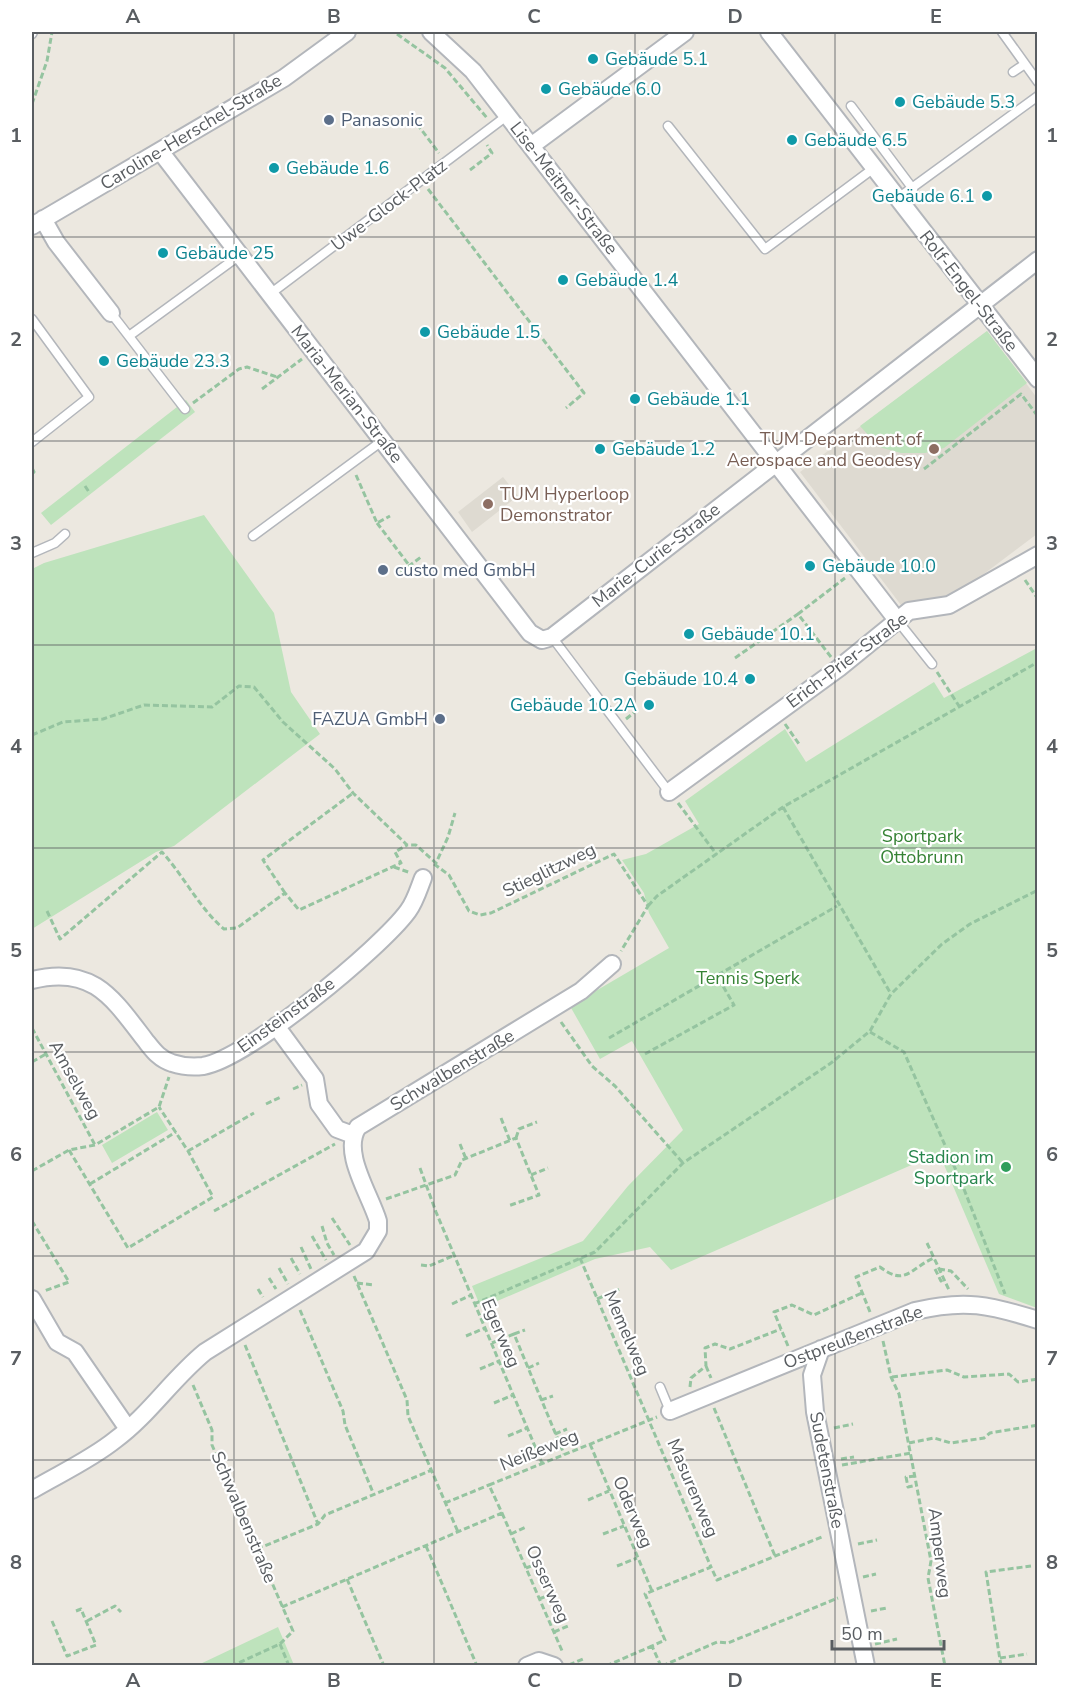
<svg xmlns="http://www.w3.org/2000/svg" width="1069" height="1697" font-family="'Nunito Sans',sans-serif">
	<rect width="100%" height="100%" fill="#ece8e0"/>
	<path fill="#dedad1" d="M987,331l50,67v136l-89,67 -44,8 -104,-137z
		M503,477l15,19 -46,36 -14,-20z"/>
	<path fill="#bee3bc" d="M987,331l40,52 -83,65 -19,5h-24l-22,-6 -19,-21z
		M186,400l9,12 -144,113 -10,-12z
		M204,515l70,98 17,79 29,42 -146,112 -18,6 -124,77v-360l12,-6z
		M1037,648v660l-38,-14 -60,-141 -268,117 -21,-23 -55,12 -114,49 -9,-22 111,-45 45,-55 55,-56 -51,-89 -32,18 -30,-53 99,-58 -20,-35 -5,-20 -22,-33 24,-6 53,-30 -14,-23 100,-72 21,33 128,-80 10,16z
		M157,1112l11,18 -56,33 -10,-18z
		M278,1627l16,38h-96z"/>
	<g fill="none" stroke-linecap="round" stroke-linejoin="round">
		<defs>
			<path id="lane" d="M1002,32l36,50
				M32,34l1,-2
				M1013,72l12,-8
				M851,106l62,83
				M668,126l97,123 109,-81
				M898,198l140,-102
				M270,294l238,-179
				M111,313l74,96
				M32,319l57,78 -57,45
				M129,336l111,-81
				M253,536l129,-95
				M32,553l23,-10 10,-9
				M897,620l35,44
				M552,637l117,155
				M660,1387l10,24"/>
			<path id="street" d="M431,32l42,39 424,549
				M769,32l269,347
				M531,146l154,-114
				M160,151l370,482 12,7 10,-3 486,-377
				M43,219l13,23 55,71
				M32,226l252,-148 63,-46
				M669,792l170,-124 70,-57 40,-6 89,-50
				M32,980c60,-15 80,17 113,60 8,10 14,19 27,23 9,3 22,4 31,3 44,-7 178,-118 205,-155 7,-9 11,-23 15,-33
				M276,1026l39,53 4,25 18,25 16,6
				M32,1299l25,43 18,10 53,77
				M821,1349l-9,26 3,37 51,254
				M670,1411l245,-100c50,-12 75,-6 123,9
				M32,1490c27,-16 58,-30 83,-50 34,-25 57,-61 90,-88l161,-101 12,-20v-10c-8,-27 -37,-69 -20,-94l223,-136 31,-27
				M527,1666l12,-5 15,5"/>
		</defs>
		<use href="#lane" stroke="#b3b6bb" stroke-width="11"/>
		<use href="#street" stroke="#b3b6bb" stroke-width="20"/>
		<path stroke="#95c4a0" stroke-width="3" stroke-dasharray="6 3" stroke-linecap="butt" d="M397,34l48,34 42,50
			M32,104l15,-43 5,-29
			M417,124l22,29
			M470,170l22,-17 -5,-8
			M428,189l156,204 -18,15
			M262,389l40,-30
			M193,403l46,-34 8,-2 30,10
			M32,468l2,4 -2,2
			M924,469l97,-75 16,21
			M356,475l21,48 13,-7
			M85,486l4,6
			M377,523l32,42
			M826,563l6,-4
			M401,572l20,-15
			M1025,580l13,19
			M831,657l-33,-43 47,-36
			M735,658l63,-44
			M937,672l22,34
			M626,719l10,-8
			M785,724l14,20
			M32,735l31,-13 40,-3 41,-14 68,2 27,-21 15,1 29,35 52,47 18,24 51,49 3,3h9l20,18 12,-26 7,-24
			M678,803l39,52
			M783,807l108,187
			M434,864l15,11 20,36 11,4 11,-2 123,-59 34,52 -27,45
			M394,867l17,6
			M285,893l-22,-33 90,-67
			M648,906l9,-10 126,-89 255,-145
			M47,911l13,28 102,-87c22,24 37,56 62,77l13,-1 48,-35 14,17 102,-47 -6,-11 12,-7
			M561,1022l31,44 23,20 68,77
			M32,1028l63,117
			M870,1032l34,20 58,132 43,110
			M609,1038l228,-132
			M645,1054l89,-49 -18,-31
			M32,1062l14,-8
			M293,1089l9,-4
			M266,1104l15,-7
			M501,1118l9,23
			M516,1138l3,-9 18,-7
			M460,1144l6,15
			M69,1150l59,98 85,-51 -25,-46 -29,-44
			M188,1151l66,-38
			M420,1168l16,44 106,251
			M32,1171l37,-21 26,-5 64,-38 10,-30
			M531,1175l17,-7
			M90,1184l86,-52
			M386,1199l69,-24 7,-15 54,-22 23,57 -31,11
			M214,1211l121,-67
			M332,1218l18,27
			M32,1221l37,61 -25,9
			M322,1226l5,17 7,12
			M312,1236l14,24
			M927,1243l22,47
			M301,1247l10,22
			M291,1258l9,16
			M580,1258l131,309
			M421,1265l8,1 24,-10
			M279,1268l9,16
			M935,1269l6,12 3,-2
			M939,1269l12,2 17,18
			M354,1276l53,124 1,16 50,116
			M269,1278l7,11
			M357,1283l17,2
			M258,1289l5,8
			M597,1299l23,-10
			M452,1304l19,-9
			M474,1304l121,-52 88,-89 148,-100 39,-32 21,-37 51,-50 28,-20 68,-34
			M300,1310l43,101 2,14 29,70
			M870,1312l-14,-35 24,-10c26,20 30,1 54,-9
			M514,1334l11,-4
			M466,1336l19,-8
			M883,1341l8,36 8,17 32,167 -3,17 17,88
			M492,1343l22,-9 50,120
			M245,1345l73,179
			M788,1346l-14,-34 18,-7 22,10 48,-22
			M706,1366l5,12
			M528,1368l11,-5
			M480,1369l19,-8
			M892,1377l55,-7 17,7 45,-3 9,8 20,-3
			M193,1385l19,45v15l81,186 -13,13 -48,22
			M690,1387l1,-9 15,-12 -1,-18 10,-4 15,5 51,-20
			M541,1400l12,-4
			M494,1403l19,-8
			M714,1408l61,148
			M834,1428l19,-4
			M555,1434l12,-5
			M508,1436l19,-8
			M909,1443l25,-5 17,5 33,-5 6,-5 48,-8
			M590,1444l62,147
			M841,1459l13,-2
			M842,1465l69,-12
			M915,1476l-9,1 2,10 9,-2
			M588,1500l21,-9
			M445,1503l44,-18
			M502,1513l61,140
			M511,1534l15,-7
			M603,1534l21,-8
			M858,1544l19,-4
			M426,1546l51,120
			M257,1549l61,-25 7,-9 107,-45
			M617,1566l20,-8
			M526,1568l15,-6
			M863,1577l13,-3
			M347,1579l37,87
			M539,1599l15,-6
			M282,1607l220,-94 -13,-28 168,-68
			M871,1611l16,-3
			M52,1621l15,35 29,-11 -15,-36 -5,2
			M87,1621l28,-15 6,6
			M554,1632l14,-6
			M280,1644l9,22
			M875,1644l22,-5
			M1000,1658l27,-4
			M569,1665l14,-6
			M606,1666l46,-20
			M661,1666l-9,-20 13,-6 -20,-46 66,-27 6,13 107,-44
			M662,1666l55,-24 11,1 110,-45
			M1001,1666l-15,-94 45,-6"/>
		<use href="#lane" stroke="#fff" stroke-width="8"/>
		<use href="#street" stroke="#fff" stroke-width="16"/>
	</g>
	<path fill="none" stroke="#595d61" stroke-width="1.5" stroke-opacity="0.55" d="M234,32v1634M434,32v1634M635,32v1634M835,32v1634M32,237h1006M32,441h1006M32,645h1006M32,848h1006M32,1052h1006M32,1256h1006M32,1460h1006"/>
	<g fill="#0f9aa8" stroke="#fff" stroke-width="2">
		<circle cx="593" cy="59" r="6"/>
		<circle cx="546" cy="89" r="6"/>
		<circle cx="900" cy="102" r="6"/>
		<circle cx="792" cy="140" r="6"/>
		<circle cx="274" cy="168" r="6"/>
		<circle cx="987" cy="196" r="6"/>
		<circle cx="163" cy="253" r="6"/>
		<circle cx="563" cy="280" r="6"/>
		<circle cx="425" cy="332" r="6"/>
		<circle cx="104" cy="361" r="6"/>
		<circle cx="635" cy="399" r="6"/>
		<circle cx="600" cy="449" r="6"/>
		<circle cx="810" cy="566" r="6"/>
		<circle cx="689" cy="634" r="6"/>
		<circle cx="750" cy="679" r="6"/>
		<circle cx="649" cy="705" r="6"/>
	</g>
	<g fill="#5c6f8a" stroke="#fff" stroke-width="2">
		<circle cx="329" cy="120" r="6"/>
		<circle cx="383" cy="570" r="6"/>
		<circle cx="440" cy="719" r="6"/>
	</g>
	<g fill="#8d6e63" stroke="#fff" stroke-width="2">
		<circle cx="934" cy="449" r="6"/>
		<circle cx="488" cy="504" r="6"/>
	</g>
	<circle fill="#2e9e5b" stroke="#fff" stroke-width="2" cx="1006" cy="1167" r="6"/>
	<g text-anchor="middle" stroke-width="4.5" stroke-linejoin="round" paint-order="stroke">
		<g font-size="18" fill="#0d838f" stroke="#fff" text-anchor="start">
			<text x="605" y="65">Gebäude 5.1</text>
			<text x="558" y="95">Gebäude 6.0</text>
			<text x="912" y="108">Gebäude 5.3</text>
			<text x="804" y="146">Gebäude 6.5</text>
			<text x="286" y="174">Gebäude 1.6</text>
			<text x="975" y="202" text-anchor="end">Gebäude 6.1</text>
			<text x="175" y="259">Gebäude 25</text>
			<text x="575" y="286">Gebäude 1.4</text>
			<text x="437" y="338">Gebäude 1.5</text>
			<text x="116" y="367">Gebäude 23.3</text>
			<text x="647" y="405">Gebäude 1.1</text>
			<text x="612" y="455">Gebäude 1.2</text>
			<text x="822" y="572">Gebäude 10.0</text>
			<text x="701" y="640">Gebäude 10.1</text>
			<text x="738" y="685" text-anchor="end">Gebäude 10.4</text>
			<text x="637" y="711" text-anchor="end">Gebäude 10.2A</text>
		</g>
		<g font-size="18" fill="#4e5e75" stroke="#fff" text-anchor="start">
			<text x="341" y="126">Panasonic</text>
			<text x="395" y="576">custo med GmbH</text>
			<text x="428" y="725" text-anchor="end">FAZUA GmbH</text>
		</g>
		<g font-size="18" fill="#595d61" stroke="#fff">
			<text transform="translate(191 132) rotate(-31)" y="6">Caroline-Herschel-Straße</text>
			<text transform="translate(564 188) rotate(52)" y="6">Lise-Meitner-Straße</text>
			<text transform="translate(389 205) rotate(-37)" y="6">Uwe-Glock-Platz</text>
			<text transform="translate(969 291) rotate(52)" y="6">Rolf-Engel-Straße</text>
			<text transform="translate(347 394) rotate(52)" y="6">Maria-Merian-Straße</text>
			<text transform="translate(656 555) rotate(-38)" y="6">Marie-Curie-Straße</text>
			<text transform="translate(847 660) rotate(-37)" y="6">Erich-Prier-Straße</text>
			<text transform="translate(549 870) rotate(-26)" y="6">Stieglitzweg</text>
			<text transform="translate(286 1015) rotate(-36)" y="6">Einsteinstraße</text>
			<text transform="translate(452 1070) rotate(-31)" y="6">Schwalbenstraße</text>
			<text transform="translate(75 1080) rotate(61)" y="6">Amselweg</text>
			<text transform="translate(501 1333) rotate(67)" y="6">Egerweg</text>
			<text transform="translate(627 1333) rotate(67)" y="6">Memelweg</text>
			<text transform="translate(853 1337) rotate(-21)" y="6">Ostpreußenstraße</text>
			<text transform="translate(539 1450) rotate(-22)" y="6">Neißeweg</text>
			<text transform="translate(827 1470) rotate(79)" y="6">Sudetenstraße</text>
			<text transform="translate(693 1488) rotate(67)" y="6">Masurenweg</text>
			<text transform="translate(633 1512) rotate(67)" y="6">Oderweg</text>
			<text transform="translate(244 1517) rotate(67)" y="6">Schwalbenstraße</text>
			<text transform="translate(940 1553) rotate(83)" y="6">Amperweg</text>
			<text transform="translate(548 1584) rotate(66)" y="6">Osserweg</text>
		</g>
		<g font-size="18" fill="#785e54" stroke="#fff" text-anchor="end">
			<text x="922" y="445">TUM Department of<tspan x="922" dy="21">Aerospace and Geodesy</tspan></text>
			<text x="500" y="500" text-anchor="start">TUM Hyperloop<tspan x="500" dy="21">Demonstrator</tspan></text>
		</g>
		<g font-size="18" fill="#368335" stroke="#fff">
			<text x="922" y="842">Sportpark<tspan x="922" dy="21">Ottobrunn</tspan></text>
			<text x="748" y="984">Tennis Sperk</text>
		</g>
		<g font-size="18" fill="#27864d" stroke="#fff" text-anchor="end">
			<text x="994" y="1163">Stadion im<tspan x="994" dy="21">Sportpark</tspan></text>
		</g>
	</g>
	<rect width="1069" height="1697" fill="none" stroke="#ffffff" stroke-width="66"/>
	<path d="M832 1640v9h112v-9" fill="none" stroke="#595d61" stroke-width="3"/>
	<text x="841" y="1640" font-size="18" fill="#595d61" stroke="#ffffff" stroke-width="4.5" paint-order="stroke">50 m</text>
	<rect x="33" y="33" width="1003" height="1631" fill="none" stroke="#595d61" stroke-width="2"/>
	<g font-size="20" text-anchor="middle" font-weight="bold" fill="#595d61">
		<text x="133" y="23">A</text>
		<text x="334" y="23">B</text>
		<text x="534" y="23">C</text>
		<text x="735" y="23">D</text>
		<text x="936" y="23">E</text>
		<text x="16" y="142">1</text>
		<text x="1052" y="142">1</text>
		<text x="16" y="346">2</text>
		<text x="1052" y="346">2</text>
		<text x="16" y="550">3</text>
		<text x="1052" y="550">3</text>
		<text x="16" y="753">4</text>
		<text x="1052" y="753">4</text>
		<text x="16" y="957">5</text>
		<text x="1052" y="957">5</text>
		<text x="16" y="1161">6</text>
		<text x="1052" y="1161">6</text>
		<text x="16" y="1365">7</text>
		<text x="1052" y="1365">7</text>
		<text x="16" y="1569">8</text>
		<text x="1052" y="1569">8</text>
		<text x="133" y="1687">A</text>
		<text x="334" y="1687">B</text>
		<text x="534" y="1687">C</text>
		<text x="735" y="1687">D</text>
		<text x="936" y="1687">E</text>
	</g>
</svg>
